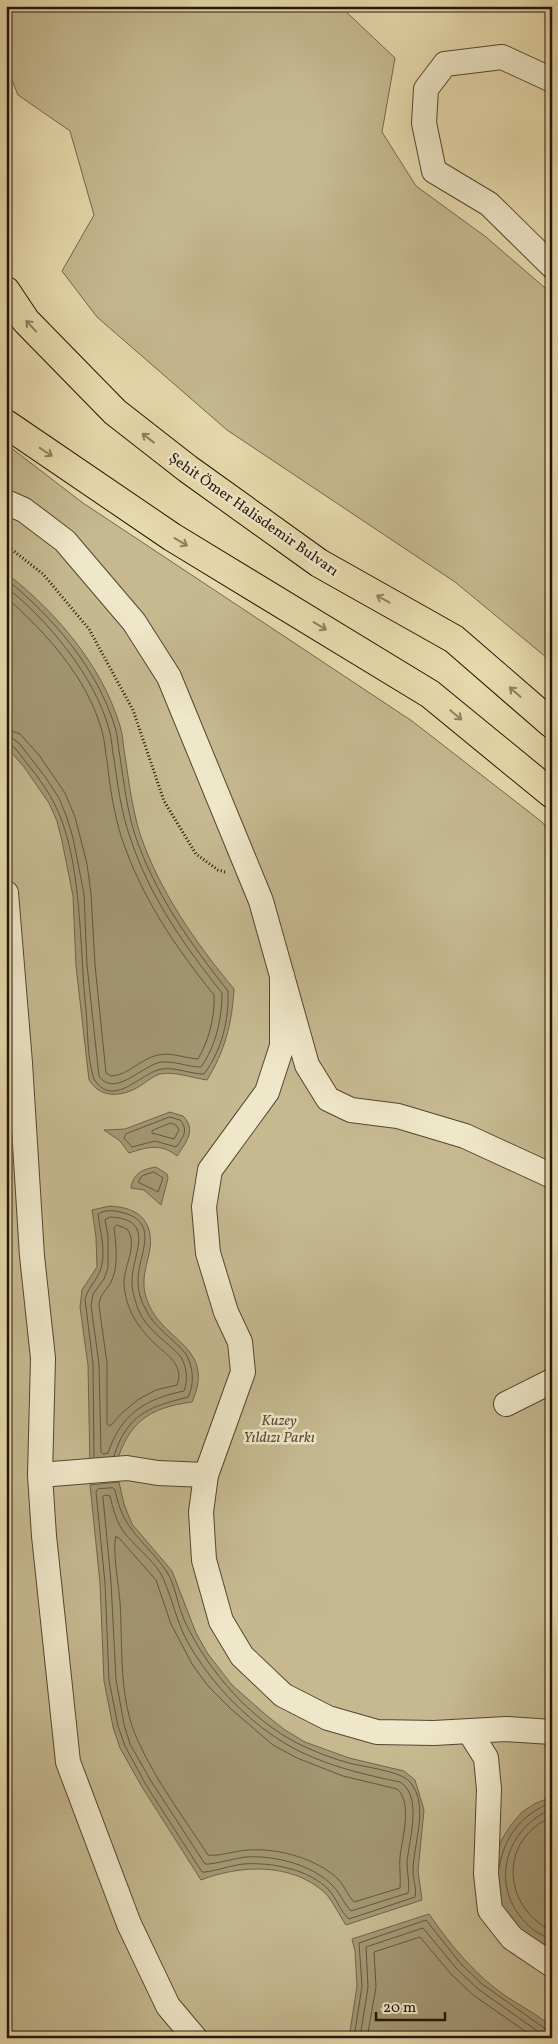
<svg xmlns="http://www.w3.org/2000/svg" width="558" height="2044" font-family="Vollkorn,serif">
	<rect width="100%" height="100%" fill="#e7daac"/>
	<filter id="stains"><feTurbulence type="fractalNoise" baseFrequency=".004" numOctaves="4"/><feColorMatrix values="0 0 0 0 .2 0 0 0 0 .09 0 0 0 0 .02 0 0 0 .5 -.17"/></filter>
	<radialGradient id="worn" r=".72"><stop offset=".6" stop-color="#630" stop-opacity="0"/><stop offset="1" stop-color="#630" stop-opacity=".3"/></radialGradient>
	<path fill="#c6b990" stroke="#74674c" d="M6,6h334l55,52 -13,74 34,54 70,51 66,57v368l-97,-80 -228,-152 -130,-113 -35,-46 32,-56 -24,-84 -52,-36 -12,-30z
		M6,444l77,59 329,218 130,101 10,13v1203h-534l-12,-16z"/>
	<path fill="#a49774" stroke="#706349" d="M6,573c49,38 96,92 114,153 3,9 3,20 5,30 4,26 7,52 15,78 20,58 55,108 94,155 -2,34 -9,62 -27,91 -14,-2 -33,-9 -47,-6 -7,2 -11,6 -17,10 -17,12 -41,17 -54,-4l-13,-114 -3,-70 -11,-55 -5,-20 -8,-18 -25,-36 -18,-21z
		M170,1112l13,4c14,14 3,26 -6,40 -16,-13 -30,-9 -48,-3l-9,-12 -16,-11 21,-1z
		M156,1167l11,7 1,4 -7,27 -17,-15 -13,-2c2,-15 12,-19 25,-21z
		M110,1206c15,1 32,5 38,21 10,27 -14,46 1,78 17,38 67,43 43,97 -44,6 -63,20 -76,62l-26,3 -2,-102 -8,-58 2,-17 15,-23 -1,-30 -4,-27z
		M119,1482l5,22 8,20 40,47 24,62 12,21 24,31 34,30 19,15 20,12 44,16 55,13 11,9 9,30 -6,61 4,29 -76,25c-7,-10 -13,-24 -21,-32 -33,-31 -86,-28 -124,-13l-59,-93 -22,-39 -7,-21 -9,-46 -4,-98 -10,-98z
		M552,1797v155l-33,-19 -19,-28 -4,-50 6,-16 9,-14 11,-13 14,-9z
		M429,1914c22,32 46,61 78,83 16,10 31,18 45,30v11h-203l8,-52 -2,-35 -3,-12z"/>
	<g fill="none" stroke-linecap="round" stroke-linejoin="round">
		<path stroke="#63563e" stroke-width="1" d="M6,579c47,38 91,89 109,148 3,9 3,20 5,30 4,26 7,53 15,78 20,59 55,108 93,156 1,29 -6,59 -24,83 -14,0 -28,-7 -42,-5 -21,3 -49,41 -68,10 -7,-21 -6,-47 -8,-69 -7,-63 -3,-154 -33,-209 -10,-19 -25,-36 -38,-53l-5,-4 -4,-1
			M6,587c42,33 89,90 103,142 3,10 3,21 5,30 4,27 7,53 16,78 19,59 54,108 92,156 0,25 -6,53 -21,74 -13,0 -26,-6 -39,-5 -19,2 -47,37 -63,14l-12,-111 -3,-71 -11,-56 -6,-20 -8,-20 -13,-20 -27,-35 -7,-5 -6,-1
			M6,597c40,36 81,80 96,134 3,10 3,20 5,30 3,27 7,53 15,78 20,59 54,109 92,156 1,22 -5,45 -16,64 -14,-1 -27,-7 -40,-4 -18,4 -29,20 -47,21l-5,-3 -11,-108 -4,-71 -4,-30 -12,-47 -10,-24 -26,-38 -19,-21 -14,-5
			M170,1117l10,3c9,10 3,18 -4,27l-21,-6 -23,6 -8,-9 2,-4z
			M171,1123l5,2 3,5 -5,9 -22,-6v-2z
			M154,1172l9,6 -5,14 -20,-10 4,-6z
			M111,1217c47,3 20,38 21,66 0,8 3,17 6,26 8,21 29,32 43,48 6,11 7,23 3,34 -39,8 -63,23 -76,62l-5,1 -2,-2 -2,-88 -8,-58 2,-12 11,-15 4,-11v-32l-3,-16z
			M117,1225l10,4c11,15 -2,35 -3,52 0,11 3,23 8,33 5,10 13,20 21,28 12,12 32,22 24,43l-21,5 -17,9 -16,13 -13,14 -3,-2v-61l-8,-57c0,-11 7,-15 12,-24 8,-15 5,-38 3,-54z
			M94,1457l-1,-93 -8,-65c3,-11 11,-18 15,-28 7,-17 0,-40 -2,-57 6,-4 15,-4 22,-2 43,9 17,44 18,70 0,9 3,19 7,26 9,20 28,30 41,46 7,13 9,29 2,43 -39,10 -61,17 -74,59
			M113,1488l2,2c8,42 30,50 52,82 8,12 11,35 18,50 24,50 67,100 118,124 15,7 31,13 46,17 15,4 52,8 61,19 20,24 3,62 3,89 0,9 4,19 2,26l-66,22c-9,-8 -12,-20 -20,-29 -20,-21 -58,-28 -86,-26 -10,1 -35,9 -41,8l-56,-87 -21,-39 -7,-20 -9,-46 -4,-97 -9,-91 2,-3z
			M105,1495l5,1c3,12 6,26 14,36 10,14 33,31 39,46 9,20 13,41 23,61 24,45 69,91 115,113 31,15 65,23 99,30 23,14 9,58 7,80 0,10 3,22 1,31l-57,18c-7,-7 -11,-18 -18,-25 -20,-21 -58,-31 -87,-29 -10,1 -34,8 -41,7l-54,-83 -21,-37 -6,-20 -8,-44 -5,-98 -8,-85z
			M116,1537l3,1 37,42 15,44 21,40 16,22 23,23 42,36 24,13 46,18 54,13c16,13 5,50 3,68 -1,10 1,21 0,31l-46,14c-6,-6 -9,-15 -15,-22 -21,-21 -60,-32 -90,-30 -12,0 -31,7 -41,5 -24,-37 -52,-74 -70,-114 -20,-43 -15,-94 -18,-139 -1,-14 -8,-54 -4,-65z
			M552,1809c-47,19 -63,77 -26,114 7,8 16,12 26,17
			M552,1817c-54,22 -50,90 0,114
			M499,1869c5,-33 22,-54 53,-67
			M354,2038l8,-52 -3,-43 67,-23 35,44 21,20 65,46 5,1
			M360,2038l8,-51 -2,-40 57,-19 33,40 22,21 65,46 9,2
			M367,2038l9,-51 -2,-35 46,-15 31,37 22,21 62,43"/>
		<defs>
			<path id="minor" d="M552,80l-50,-23 -57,7 -19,25 -2,34 10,48 55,33 63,62
				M6,502l18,8 41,31 69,81 35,55 92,224 46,164 21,34 23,11 47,6 67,20 87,40
				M6,893l14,170 12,193 11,102 -3,117 4,61 24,226 61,162 39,82 27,32
				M282,975v71l-15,46 -57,78 -6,37 4,46 18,59 14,30 3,30 -37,103 -5,37 3,48 17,61 21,35 41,39 45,23 49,14 57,1 72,-4 46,3
				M506,1404l46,-23
				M40,1475l87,-7 31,5 48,2
				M469,1731l17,27 3,31 -3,85 4,36 22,28 40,27"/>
			<path id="highway" d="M6,291l20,30 89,91 73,57 131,94 135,76 98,85
				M6,424l166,113 258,157 122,100"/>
		</defs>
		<use href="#minor" stroke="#534631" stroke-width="26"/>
		<use href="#highway" stroke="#221508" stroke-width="30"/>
		<path stroke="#221508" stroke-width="3" stroke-dasharray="1 2.5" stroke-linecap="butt" d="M6,545l37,29 46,55 44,81 31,91 32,53 22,16 7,2"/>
		<use href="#minor" stroke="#efe7c9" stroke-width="24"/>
		<use href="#highway" stroke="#e7daac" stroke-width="28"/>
	</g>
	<defs><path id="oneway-shaft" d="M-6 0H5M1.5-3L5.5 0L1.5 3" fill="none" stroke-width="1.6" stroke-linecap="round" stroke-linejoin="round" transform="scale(1.25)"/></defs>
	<g stroke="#8e8162">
		<use href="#oneway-shaft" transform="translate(31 326) rotate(-133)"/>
		<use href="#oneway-shaft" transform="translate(148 438) rotate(-142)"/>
		<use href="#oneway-shaft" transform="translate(46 452) rotate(34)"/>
		<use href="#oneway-shaft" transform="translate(181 542) rotate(31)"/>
		<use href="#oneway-shaft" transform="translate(383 599) rotate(-151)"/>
		<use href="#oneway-shaft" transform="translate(320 626) rotate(31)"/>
		<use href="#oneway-shaft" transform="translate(515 692) rotate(-139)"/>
		<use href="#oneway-shaft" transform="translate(456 715) rotate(40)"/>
	</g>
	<g text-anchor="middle" stroke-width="5" stroke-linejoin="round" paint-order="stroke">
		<g font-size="15" fill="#221508" stroke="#efe7c9">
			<text transform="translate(254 514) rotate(35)" y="5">Şehit Ömer Halisdemir Bulvarı</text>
		</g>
		<g font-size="15" font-style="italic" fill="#5b4e38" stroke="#efe7c9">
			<text x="279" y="1425">Kuzey<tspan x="279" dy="17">Yıldızı Parkı</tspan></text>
		</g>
	</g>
	<rect width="558" height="2044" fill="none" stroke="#e7daac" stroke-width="25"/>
	<rect x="8" y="8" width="543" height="2029" fill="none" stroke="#221508" stroke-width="2.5"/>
	<rect x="12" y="12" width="533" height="2019" fill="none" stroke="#221508"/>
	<path d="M376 2012v8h69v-8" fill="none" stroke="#221508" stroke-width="2.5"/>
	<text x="383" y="2012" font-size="15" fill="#221508" stroke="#efe7c9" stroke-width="4" paint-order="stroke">20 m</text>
	<rect width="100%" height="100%" filter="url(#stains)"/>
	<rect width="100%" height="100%" fill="url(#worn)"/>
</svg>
